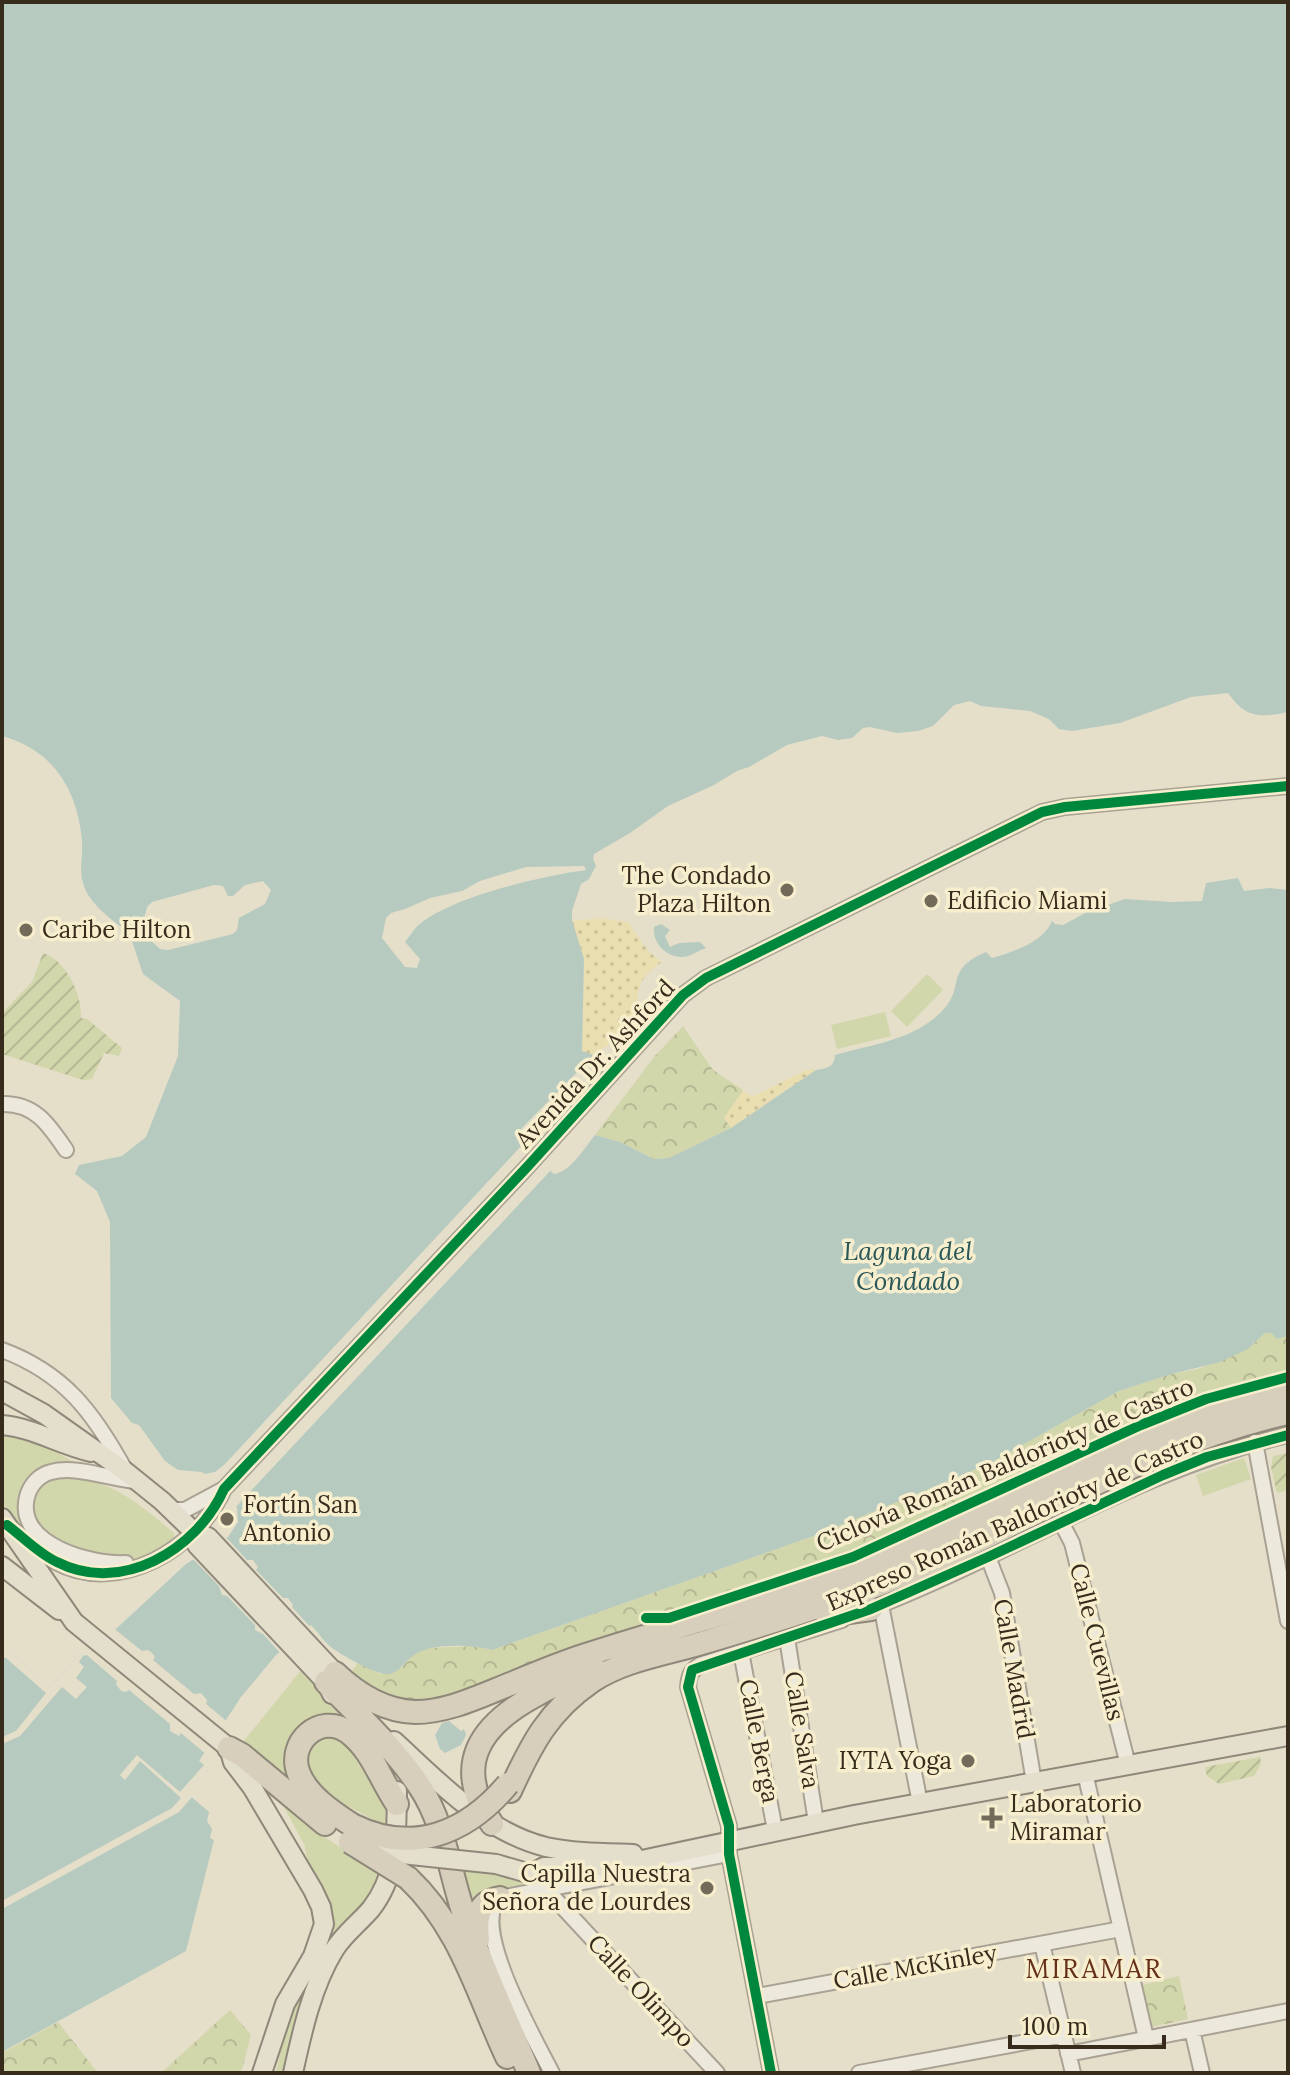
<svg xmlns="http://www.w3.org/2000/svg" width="1290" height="2075" font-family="Lora,serif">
	<defs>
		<pattern id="sand-dots" width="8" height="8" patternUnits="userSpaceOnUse" patternTransform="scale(2)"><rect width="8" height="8" fill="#e9deb0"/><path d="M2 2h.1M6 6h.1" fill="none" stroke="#c8bf97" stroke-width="1.8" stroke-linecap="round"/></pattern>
		<pattern id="park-crowns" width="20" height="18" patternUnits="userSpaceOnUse" patternTransform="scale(2)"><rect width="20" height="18" fill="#d2d6ab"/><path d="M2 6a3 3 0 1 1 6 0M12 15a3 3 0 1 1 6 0" fill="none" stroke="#b5b893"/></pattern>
		<pattern id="garden-furrows" width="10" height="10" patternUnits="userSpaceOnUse" patternTransform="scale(2)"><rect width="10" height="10" fill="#d2d6ab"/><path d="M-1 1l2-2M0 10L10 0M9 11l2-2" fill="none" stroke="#b5b893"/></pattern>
	</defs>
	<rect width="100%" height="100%" fill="#e5dfca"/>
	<path fill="#d2d6ab" d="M927,974l16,16 -36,37 -16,-16z
		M885,1012l6,24 -54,13 -6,-24z
		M2,1434c28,2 49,14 73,29l-31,5c-20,23 -32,32 -17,63l-2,1 -23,-30z
		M1244,1458l7,21 -48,17 -7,-21z
		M57,1476c53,2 79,25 117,57v8l-18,11 -19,7 -21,3 -59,-19 -24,-25 1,-26 7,-8z
		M302,1669l60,65 -56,-6 -3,65 -60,-51z
		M315,1734l29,3 41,61 1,29 -38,-21 -3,5 -31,-25 -11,-33z
		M280,1800l43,36 56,37 -13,27 -12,13 -66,160h-12l11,-54 34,-66 -16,-107z
		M455,1870h51l26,13 -1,3 -61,20z"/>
	<path fill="url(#sand-dots)" d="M601,918l27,4 21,30 13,10c-22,14 -30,31 -20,56l-28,26 -4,-1 -16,12 -12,-4 2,-92 -12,-38z
		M808,1069l8,1 -85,58 -7,-10 19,-28 9,7z"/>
	<path fill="url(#park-crowns)" d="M683,1026l30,44 30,20 -19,28 7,10 -62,30 -15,1 -34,-17 -25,-7 59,-78z
		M1265,1333h6l6,6 11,-3v48l-393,163 -439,151 -60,5 -48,-25 10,-16 22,12 21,-6 12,-13 12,-7 52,-2 15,4 324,-115 176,-73 127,-71 49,-16 33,-7 47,-19z
		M1179,1976l9,43 -37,8 -9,-42z
		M230,2010l21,25 -10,38h-80z
		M58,2022l40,51h-96v-20z"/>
	<path fill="url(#garden-furrows)" d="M43,953c23,7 39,41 38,65l6,1 35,29 -3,8 -15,-3 -12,26 -9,1 -81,-26v-34l3,-10 27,-28z
		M1288,1453v37l-11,3 -6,-26 2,-11z
		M1260,1757l1,7 -7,12 -35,8 -12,-8 -2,-9z"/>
	<path fill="#b6cabf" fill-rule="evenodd" d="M2,2h1286v710c-27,6 -43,6 -60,-19l-37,4 -71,26 -48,8 -13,-2 -10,-10 -19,-8 -49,-5 -11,-5 -16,4 -21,21 -15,5 -21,2 -27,-6 -7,1 -11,10 -14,2 -16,-4 -35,9 -38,22 -12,4 -25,15 -44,20 -38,27 -36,21 -1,5 3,7 -7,13 -8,5 -9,27v9l12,39 -2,92 12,4 -72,73 -4,8 2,9 34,29c18,-3 30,-26 41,-39l25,7 34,17 15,-1 62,-30 85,-58c11,-2 18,-2 19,-15 38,-11 81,-15 109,-46 21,-23 0,-39 42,-57l6,6c21,-6 52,-16 60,-37l3,3 8,1 24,-13 38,-13 47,3 30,-1 4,-18 32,-5 6,13 25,-3 19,2v446l-11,3 -6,-6h-6l-17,16 -28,13 -52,13 -49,16 -127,71 -51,22 -125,51 -324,115c-19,-5 -63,-8 -79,6 -9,6 -13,16 -24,18 -11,2 -47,-19 -57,-26 -8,-6 -14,-16 -21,-23l-35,30 -35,42 -42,64 10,8 -21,25 21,18 -2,9 5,8 -2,9 4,2 -28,111 -184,101v-401h7l42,36 29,-34 3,3 6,-2 97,-90 42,-27 10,-15 -1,-14 -13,-19 -22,-17 -24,-2 -13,-9 -26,-36 -7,-2 -21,-25 -1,-176 -13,-31 -22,-17 4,-9 43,-9 24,-19 32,-81 2,-55 -37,-27 -11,-33 15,-4 13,12 8,1 65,-16 4,-4 2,-12 26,-14 6,-14 -8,-9 -18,4 -12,11h-5l-5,-10 -9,-1 -62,17 -5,5 -4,16 -20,5c-13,-9 -36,-27 -40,-45 -4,-13 0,-29 -1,-43 -5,-51 -29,-90 -80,-104zM584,866l2,4c-44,6 -131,26 -165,53 -6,4 -11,13 -16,19l15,17 -3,9 -12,-1 -23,-29 4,-20 5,-5 14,-4 25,-11 32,-7 18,-10 46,-14z
		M661,924l9,6 -5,6 5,11 9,-4 21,-1 6,6c-6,2 -12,6 -18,8 -18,5 -36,-11 -34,-29z
		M449,1721l12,10 3,-2 2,6 -5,10 -16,8 -5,-4 -5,-14 7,-12z"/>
	<path fill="#e5dfca" d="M524,1143l28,26 -319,341 -12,-18 -22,-17 16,-3 9,-7z
		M224,1535l23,25h6l5,7 -2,3 27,28h5l5,7 -1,2 31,34 -2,1 -10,-11 -29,24 -19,-21 -8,-4v-5l-28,-29 -5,-1 -3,-9 -29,-30z
		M111,1626l31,25 6,-1 4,3 3,4 -2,3 41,34 7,-1 6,7 -1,4 23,19 -21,33 -27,-23 -2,3 -9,-5v-7l-41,-34 -3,2 -5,-1 -5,-7 1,-3 -36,-31h6z
		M2,1651h7l42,36 29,-34 3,3 -4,6 5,5 -8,11 11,9 -11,12 -14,-12 -42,49 -18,8v-7l14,-6 30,-38 -40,-35 -4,-1z
		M137,1755l43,37 24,-27 5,4 -20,25 3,3 -13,15 -177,97v-8l170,-93 9,-10 -41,-37 -15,19 -5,-5z"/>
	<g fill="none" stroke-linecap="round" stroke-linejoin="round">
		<defs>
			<path id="minor" d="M2,1104c33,-1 47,21 64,46
				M2,1350c62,23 91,62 122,118
				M1255,1442l33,179
				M171,1510h14l39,-21
				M1061,1522l11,21 56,222
				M16,1532c13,10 26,22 40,30 63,34 141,-13 168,-73l304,-323 155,-171 23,-17 336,-166 23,-5 223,-21
				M988,1557l14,36 32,189
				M126,1563c-34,2 -111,-18 -99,-66 3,-12 12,-22 24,-25 25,-7 59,7 85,9
				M881,1605l39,198
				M865,1611c143,-54 273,-142 423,-176
				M787,1638l29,184
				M741,1652l34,178
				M1085,1773l61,265
				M543,1886l174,187
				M1042,1944l31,129
				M757,1996l364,-67
				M1192,2030l10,43
				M1068,2054l220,-43
				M552,2073c-16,-32 -84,-149 -52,-175l229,-44
				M771,2073l-42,-219v-28l-41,-139c1,-11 2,-16 12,-22l142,-45
				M859,2073l205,-38"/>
			<path id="major" d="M2,1391l42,23 82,58 36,29 31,30 4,14 129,137 6,12
				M2,1425c32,3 58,20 89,27
				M2,1518l72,104 155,126 4,14 19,25 61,103 8,17 3,17 -11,32 -28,48 -23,69
				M193,1531l15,6 127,136
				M2,1566l57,44
				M394,1741c45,41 91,91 152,106 28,6 58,6 87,7
				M496,1864l35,10 13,-7h39l40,-3 231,-49 434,-79
				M293,2073c9,-41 19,-87 41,-123 10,-16 25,-27 37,-41 28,-36 25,-76 26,-118"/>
			<path id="highway" d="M827,1615l44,-6
				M335,1673c22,21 49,38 80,39 34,0 67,-17 98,-29 24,-10 48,-20 73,-28 106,-35 215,-59 317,-103 127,-56 248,-130 385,-160
				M326,1682c32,33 69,67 94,105 26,39 30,90 46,133 18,52 42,102 63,153
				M229,1748l13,7 83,69
				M510,1791c21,-46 38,-80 82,-110 30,-20 68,-26 103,-36 62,-18 124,-37 185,-61 137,-53 262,-139 408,-171
				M492,1824c-40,-59 -12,-99 44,-129 20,-11 40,-21 64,-23
				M352,1825c-20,-13 -44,-29 -53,-51 -13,-31 21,-62 49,-42 24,18 32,47 49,72
				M408,1878c53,50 69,115 99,179
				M478,1940c-2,-21 -2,-38 22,-42"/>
		</defs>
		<use href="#minor" stroke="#a9a294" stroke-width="18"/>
		<use href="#major" stroke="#8f887a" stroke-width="22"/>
		<use href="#highway" stroke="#8f887a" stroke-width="26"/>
		<use href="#minor" stroke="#ece8dc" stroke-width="14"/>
		<use href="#major" stroke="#e4decd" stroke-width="18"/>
		<use href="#highway" stroke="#d7cfbb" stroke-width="22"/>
		<defs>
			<path id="major-bridge" d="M383,1852l113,12"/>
			<path id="highway-bridge" d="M352,1825c60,30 114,9 156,-41
				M350,1842l58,36"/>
		</defs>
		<use href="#major-bridge" stroke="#8f887a" stroke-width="22" stroke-linecap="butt"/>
		<use href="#highway-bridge" stroke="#8f887a" stroke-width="26" stroke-linecap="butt"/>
		<use href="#major-bridge" stroke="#e4decd" stroke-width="18"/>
		<use href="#highway-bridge" stroke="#d7cfbb" stroke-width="22"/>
		<defs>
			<path id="cycleway" d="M7,1525c16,12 32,29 50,37 64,33 140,-12 167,-73l304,-323 155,-171 23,-17 336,-166 23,-5 223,-21
				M646,1618h23l184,-61 288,-132 65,-26 82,-22
				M771,2073l-42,-219v-28l-41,-139 4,-17 179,-61 117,-52 175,-82 44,-18 81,-22"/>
		</defs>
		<use href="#cycleway" stroke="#f7eece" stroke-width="15"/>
		<use href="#cycleway" stroke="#00873e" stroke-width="10"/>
	</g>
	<g fill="#746a59" stroke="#f7eece" stroke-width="3">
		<circle cx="787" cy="890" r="8"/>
		<circle cx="931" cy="901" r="8"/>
		<circle cx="26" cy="930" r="8"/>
		<circle cx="227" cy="1519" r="8"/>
		<circle cx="968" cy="1761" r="8"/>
		<path d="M988 1806h8v8h8v8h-8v8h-8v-8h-8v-8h8z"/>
		<circle cx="707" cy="1888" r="8"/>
	</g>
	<g text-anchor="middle" stroke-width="7" stroke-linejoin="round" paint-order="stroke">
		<g font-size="24" fill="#372b1c" stroke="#f7eece" text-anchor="start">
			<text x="771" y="884" text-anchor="end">The Condado<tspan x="771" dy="28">Plaza Hilton</tspan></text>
			<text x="947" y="909">Edificio Miami</text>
			<text x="42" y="938">Caribe Hilton</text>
			<text x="243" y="1513">Fortín San<tspan x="243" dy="28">Antonio</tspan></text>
			<text x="952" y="1769" text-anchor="end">IYTA Yoga</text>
			<text x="1010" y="1812">Laboratorio<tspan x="1010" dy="28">Miramar</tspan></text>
			<text x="691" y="1882" text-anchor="end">Capilla Nuestra<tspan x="691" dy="28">Señora de Lourdes</tspan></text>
		</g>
		<g font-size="24" fill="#372b1c" stroke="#f7eece">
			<text transform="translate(595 1064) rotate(-47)" y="8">Avenida Dr. Ashford</text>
			<text transform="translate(1005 1465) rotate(-23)" y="8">Ciclovía Román Baldorioty de Castro</text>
			<text transform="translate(1015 1521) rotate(-24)" y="8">Expreso Román Baldorioty de Castro</text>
			<text transform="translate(1097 1642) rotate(76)" y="8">Calle Cuevillas</text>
			<text transform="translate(1014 1669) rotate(80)" y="8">Calle Madrid</text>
			<text transform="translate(802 1730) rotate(81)" y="8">Calle Salva</text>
			<text transform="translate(759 1741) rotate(79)" y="8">Calle Berga</text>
			<text transform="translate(915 1967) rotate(-10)" y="8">Calle McKinley</text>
			<text transform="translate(641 1991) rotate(47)" y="8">Calle Olimpo</text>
		</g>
		<g font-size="26" font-style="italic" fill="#2a5858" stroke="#f7eece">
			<text x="908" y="1260">Laguna del<tspan x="908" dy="30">Condado</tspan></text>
		</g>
		<g font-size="26" letter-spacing="2" fill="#662f19" stroke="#f7eece">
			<text x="1094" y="1978">MIRAMAR</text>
		</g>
	</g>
	<rect width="1290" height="2075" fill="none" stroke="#372b1c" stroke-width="8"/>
	<path d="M1010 2035v12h154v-12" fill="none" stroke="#372b1c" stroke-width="4"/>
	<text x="1022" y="2035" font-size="24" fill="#372b1c" stroke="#f7eece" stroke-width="6" paint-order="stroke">100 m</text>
</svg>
